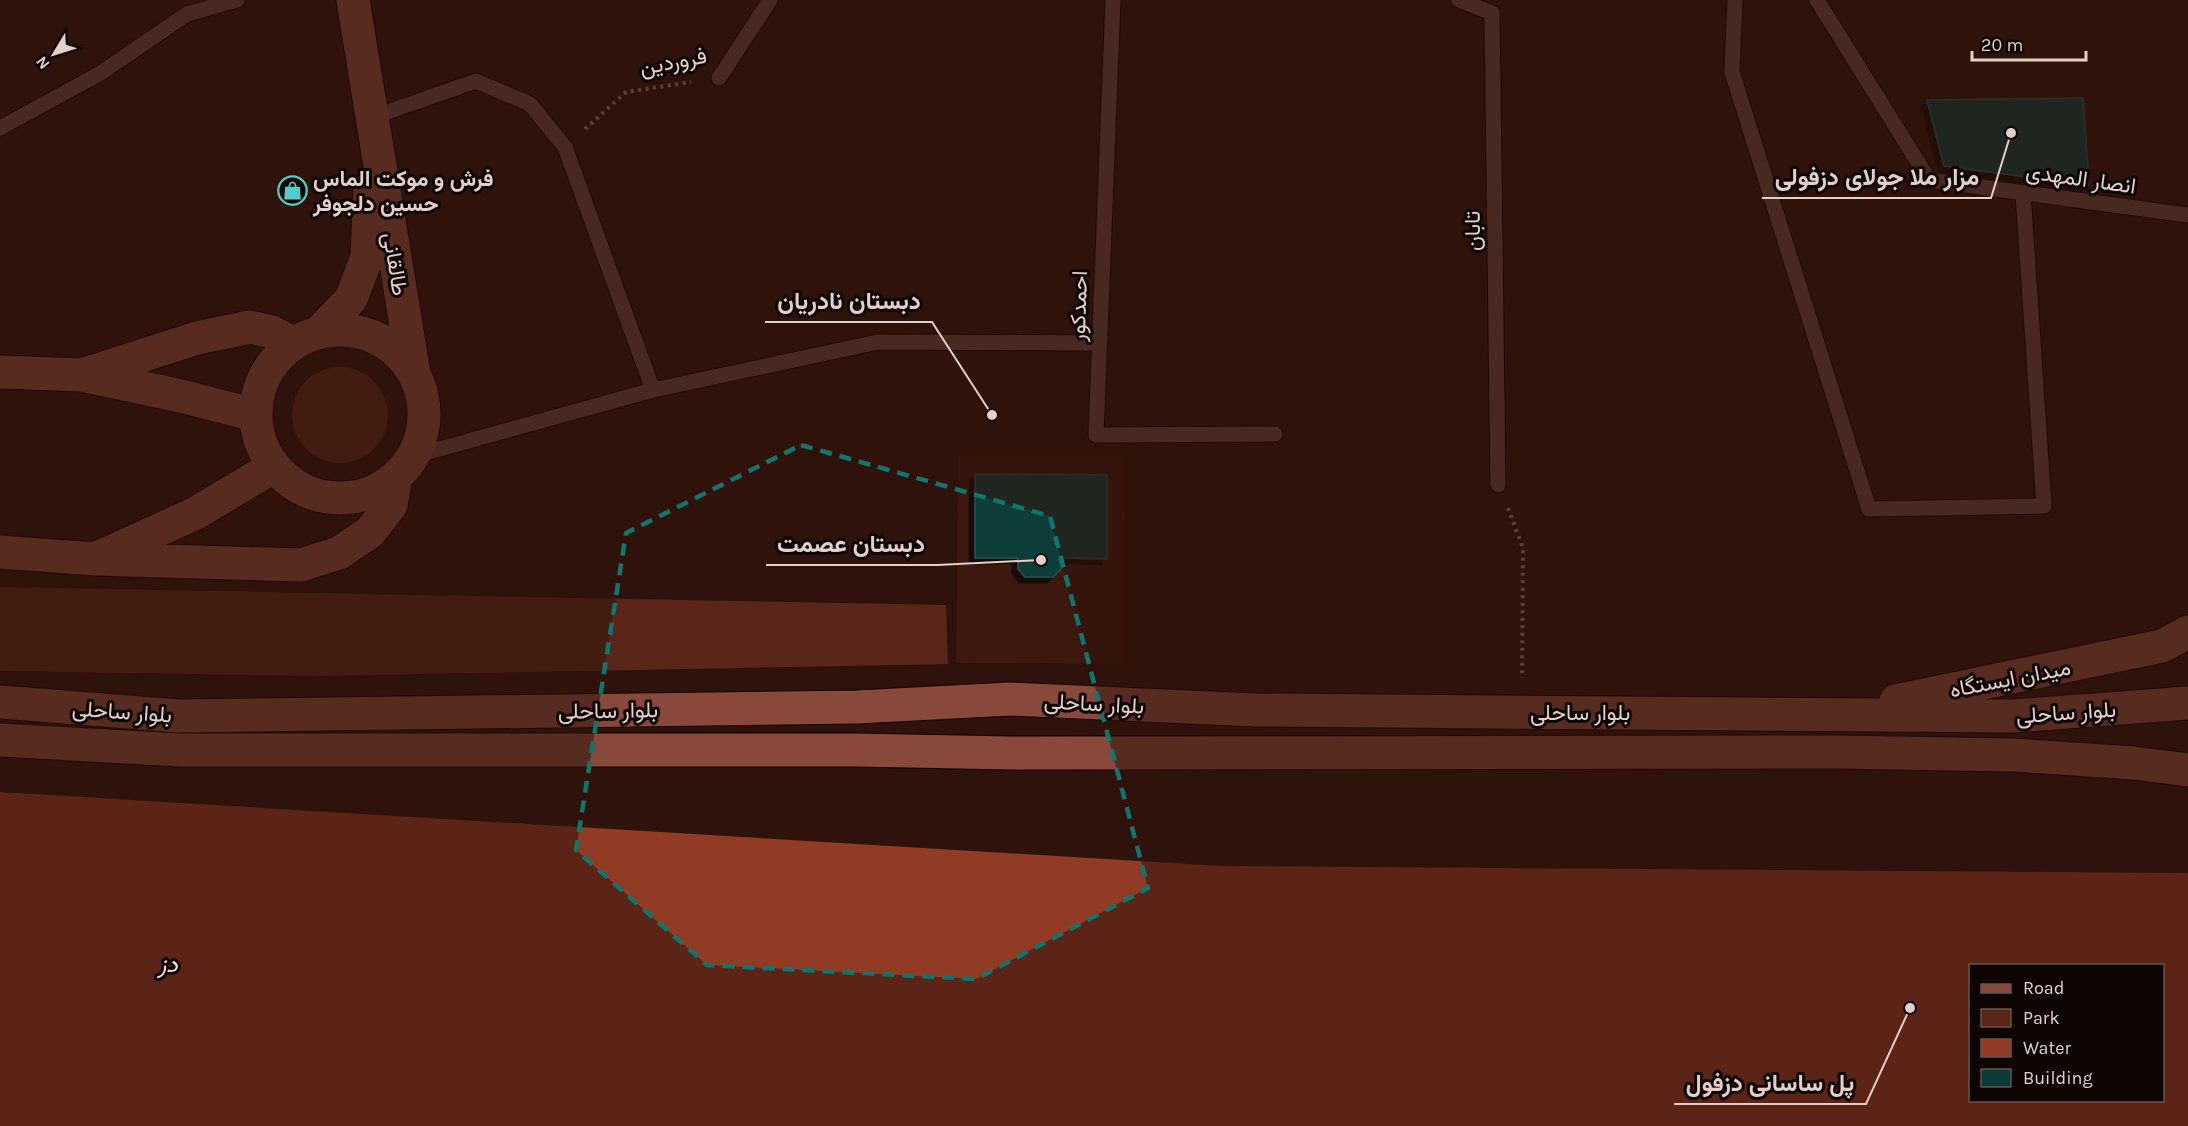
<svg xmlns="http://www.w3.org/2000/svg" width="2188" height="1126" font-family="Karla,Vazirmatn,sans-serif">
	<defs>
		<filter id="shadow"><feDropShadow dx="-5.5" dy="5.5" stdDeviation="0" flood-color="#0009"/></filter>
	</defs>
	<rect width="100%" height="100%" fill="#2f120b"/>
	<path fill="#3c180f" d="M958,456h167l-1,208 -168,-1z"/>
	<path fill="#5a2619" d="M292 415a48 48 0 1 1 96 0a48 48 0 1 1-96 0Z
		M0,587l946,18 2,59 -629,12 -319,-5z"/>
	<path fill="#913a24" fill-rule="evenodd" d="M0,792l1221,74 967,7v253h-2188zM1970,966h192v134h-192z"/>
	<path fill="#0c3c39" stroke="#275350" stroke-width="1.5" filter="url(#shadow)" d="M2083,98l6,87 -145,-19 -17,-66z
		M975,474l132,1v84l-47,-1 1,11 -8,8h-28l-7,-8v-11h-43z"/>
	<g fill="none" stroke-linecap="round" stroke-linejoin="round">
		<defs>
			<path id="service" d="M1113,0l-17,435 179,-1
				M1459,0l33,13 6,472
				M1735,0l-3,72 137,437 175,-3 -21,-313
				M1817,0l112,180 259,35
				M719,78l51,-78
				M373,117l103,-36 54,23 35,43 88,243
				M0,128l99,-54 88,-60 50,-14
				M414,456l239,-66 225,-48 221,1"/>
			<path id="secondary" d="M353,0l61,374
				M256 414a84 84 0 1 1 168 0a84 84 0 1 1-168 0Z
				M319,332l32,-33 16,-42 3,-70
				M0,372l82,3
				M255,415l-74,-19 -99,-21 115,-37 53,-11 22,5 21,11
				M273,467l-77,46 -101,46 206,6 38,-12 31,-21 21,-27 5,-28
				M0,552l95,7
				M1896,701l266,-55 26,-14
				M0,702l179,14 678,-9 153,-8 245,11 758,6 175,-13
				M0,740l180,10h676l155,3 826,-1 177,3 119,8 55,7"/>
		</defs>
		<use href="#service" stroke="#150000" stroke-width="17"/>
		<use href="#secondary" stroke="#150000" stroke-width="35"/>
		<path stroke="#8e766f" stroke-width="4" stroke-dasharray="3 4.5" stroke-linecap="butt" d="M585,129l41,-37 65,-10
			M1508,508l15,40 -1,130"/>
		<use href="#service" stroke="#67453d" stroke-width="15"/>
		<use href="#secondary" stroke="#88493a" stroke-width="33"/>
	</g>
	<path d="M0 0H2188V1126H0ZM801,445l249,71 98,372 -172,91 -269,-14 -131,-115 50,-317z" fill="#2f120b" fill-opacity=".55" fill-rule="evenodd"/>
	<path fill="none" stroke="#0f766e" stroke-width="4.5" stroke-dasharray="12 8" stroke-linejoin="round" d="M801,445l249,71 98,372 -172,91 -269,-14 -131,-115 50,-317z"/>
	<defs>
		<symbol id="shop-ring" viewBox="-11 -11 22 22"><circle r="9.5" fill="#0e0402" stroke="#54cdc7" stroke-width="1.5"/><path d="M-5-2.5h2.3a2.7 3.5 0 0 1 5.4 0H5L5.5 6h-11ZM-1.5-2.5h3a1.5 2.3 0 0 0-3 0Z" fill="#54cdc7"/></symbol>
	</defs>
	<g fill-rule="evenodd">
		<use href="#shop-ring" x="276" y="174" width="33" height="33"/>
	</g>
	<g text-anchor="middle" stroke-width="6" stroke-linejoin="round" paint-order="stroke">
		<g font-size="22" fill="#e4d0ca" stroke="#0e0402">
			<text transform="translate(673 61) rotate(-11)" y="8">فروردین</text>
			<text transform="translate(2081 178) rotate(8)" y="8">انصار المهدی</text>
			<text transform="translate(1472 231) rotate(-91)" y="8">تابان</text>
			<text transform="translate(396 264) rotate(81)" y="8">طالقانی</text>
			<text transform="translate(1078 306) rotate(-88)" y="8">احمدکور</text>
			<text transform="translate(2010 678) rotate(-11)" y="8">میدان ایستگاه</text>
			<text transform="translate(1094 703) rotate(3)" y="8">بلوار ساحلی</text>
			<text transform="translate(608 710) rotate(-1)" y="8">بلوار ساحلی</text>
			<text transform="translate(122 711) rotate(4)" y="8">بلوار ساحلی</text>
			<text x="1580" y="720">بلوار ساحلی</text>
			<text transform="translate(2066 712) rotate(-4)" y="8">بلوار ساحلی</text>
		</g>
		<g font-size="22" font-weight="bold" fill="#e4d0ca" stroke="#0e0402" text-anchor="start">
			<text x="313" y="186">فرش و موکت الماس<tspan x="313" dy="25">حسین دلجوفر</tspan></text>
		</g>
		<g font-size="24" font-style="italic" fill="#f6dcd5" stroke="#0e0402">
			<text x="168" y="972">دز</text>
		</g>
	</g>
	<path fill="none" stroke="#e4d0ca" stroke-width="2" d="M2011 133L1991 198H1762M992 415L932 322H765M1041 560L937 565H766M1910 1008L1866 1104H1674"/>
	<g fill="#e4d0ca" stroke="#0e0402" stroke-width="2">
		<circle cx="2011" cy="133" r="6"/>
		<circle cx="992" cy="415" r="6"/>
		<circle cx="1041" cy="560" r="6"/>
		<circle cx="1910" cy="1008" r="6"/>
	</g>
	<g font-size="24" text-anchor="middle" font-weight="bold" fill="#e4d0ca" stroke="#0e0402" stroke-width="6" stroke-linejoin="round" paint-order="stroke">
		<text x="1877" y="185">مزار ملا جولای دزفولی</text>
		<text x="849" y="309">دبستان نادریان</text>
		<text x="851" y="552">دبستان عصمت</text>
		<text x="1770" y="1091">پل ساسانی دزفول</text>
	</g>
	<rect x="1969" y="964" width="195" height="138" fill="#0e0402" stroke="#645652" stroke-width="1.5"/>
	<rect x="1981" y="984" width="30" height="9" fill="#88493a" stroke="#645652" stroke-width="1.5"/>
	<text x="2023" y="994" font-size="18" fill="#e4d0ca">Road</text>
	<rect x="1981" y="1009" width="30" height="18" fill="#5a2619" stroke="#645652" stroke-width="1.5"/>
	<text x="2023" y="1024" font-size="18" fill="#e4d0ca">Park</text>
	<rect x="1981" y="1039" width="30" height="18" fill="#913a24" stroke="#645652" stroke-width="1.5"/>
	<text x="2023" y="1054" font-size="18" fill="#e4d0ca">Water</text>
	<rect x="1981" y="1069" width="30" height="18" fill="#0c3c39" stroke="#645652" stroke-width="1.5"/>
	<text x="2023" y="1084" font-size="18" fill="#e4d0ca">Building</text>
	<g transform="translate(54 54) rotate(232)" stroke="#0e0402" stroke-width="4.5" paint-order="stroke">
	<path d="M0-4.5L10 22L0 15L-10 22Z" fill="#e4d0ca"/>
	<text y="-9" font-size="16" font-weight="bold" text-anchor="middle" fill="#e4d0ca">N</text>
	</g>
	<path d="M1972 51v9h114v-9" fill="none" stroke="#e4d0ca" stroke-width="3"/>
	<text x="1981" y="51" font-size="18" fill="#e4d0ca" stroke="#0e0402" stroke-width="4.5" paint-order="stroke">20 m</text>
</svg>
